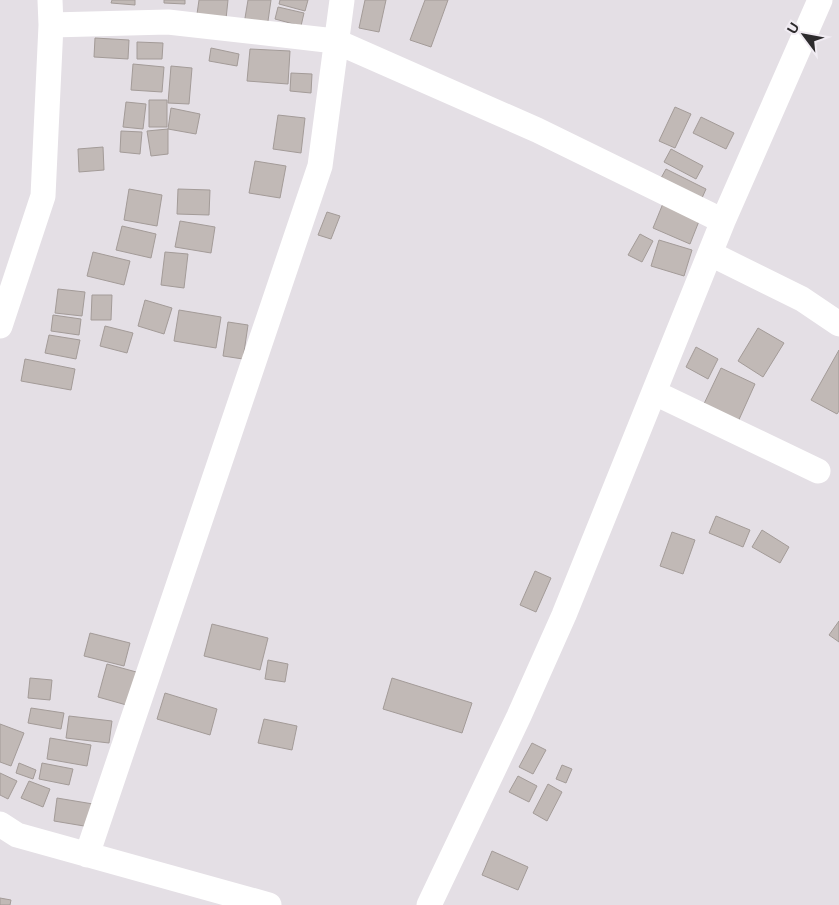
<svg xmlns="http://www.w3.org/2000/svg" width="839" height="905" font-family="Helvetica,sans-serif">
	<rect width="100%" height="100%" fill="#e4dfe5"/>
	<path fill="#c1b9b6" stroke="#a39b98" d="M112,0h23v5l-24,-2z
		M164,0h21v4l-21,-1z
		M199,0h29l-2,19 -29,-5z
		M248,0h23l-4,28 -23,-4z
		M280,0h28l-3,11 -26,-7z
		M365,0h21l-7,32 -20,-4z
		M425,0h23l-17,47 -21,-7z
		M278,7l26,6 -3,13 -26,-7z
		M95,38l34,2 -1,19 -34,-2z
		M137,42l26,1 -1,16h-25z
		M211,48l28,6 -2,12 -28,-5z
		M250,49l40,2 -2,33 -41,-3z
		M133,64l31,3 -2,25 -31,-2z
		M171,66l21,2 -3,36 -21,-1z
		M291,73l21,1 -1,19 -21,-2z
		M149,100h18v27h-18z
		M126,102l20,2 -3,25 -20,-2z
		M675,107l16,7 -16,34 -16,-7z
		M171,108l29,6 -4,20 -28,-5z
		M278,115l27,3 -4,35 -28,-4z
		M701,117l33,16 -8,16 -33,-16z
		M168,129v25l-17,2 -4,-25z
		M121,131l21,1 -2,22 -20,-2z
		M103,147l1,23 -25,2 -1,-23z
		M671,149l32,17 -7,13 -32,-17z
		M255,161l31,5 -6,32 -31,-5z
		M666,169l40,20 -4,9 -41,-20z
		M129,189l33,6 -5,31 -33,-6z
		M178,189l32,1 -1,25 -32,-1z
		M664,201l37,15 -11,28 -37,-16z
		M327,212l13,4 -9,23 -13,-4z
		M180,221l35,6 -4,26 -36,-6z
		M122,226l34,8 -5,24 -35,-8z
		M640,234l13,7 -11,21 -14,-7z
		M659,240l33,10 -8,26 -33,-10z
		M93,252l37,9 -6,24 -37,-9z
		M165,252l23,2 -4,34 -23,-3z
		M58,289l27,3 -3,24 -27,-3z
		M92,295h20l-1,25h-20z
		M145,300l27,8 -8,26 -26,-8z
		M179,310l42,7 -5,31 -42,-7z
		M53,315l28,4 -2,16 -28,-4z
		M228,322l20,3 -5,34 -20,-3z
		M105,326l28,7 -6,20 -27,-7z
		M758,328l26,15 -21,34 -25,-16z
		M49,335l31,5 -4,19 -31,-6z
		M696,347l22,12 -10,20 -22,-12z
		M839,350v61l-2,3 -26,-14z
		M25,359l50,10 -4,21 -50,-9z
		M721,368l34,16 -18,40 -35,-16z
		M716,516l34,14 -7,17 -34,-14z
		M762,530l27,17 -9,16 -28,-16z
		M672,532l23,8 -12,34 -23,-8z
		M535,571l16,7 -15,34 -16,-7z
		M839,621v21l-10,-7z
		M212,624l56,14 -8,32 -56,-14z
		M90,633l40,10 -6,23 -40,-10z
		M268,660l20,4 -3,18 -20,-3z
		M107,664l33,9 -10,33 -32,-9z
		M30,678l22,2 -2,20 -22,-2z
		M392,678l80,25 -10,30 -79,-24z
		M165,693l52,16 -7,26 -53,-16z
		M31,708l33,5 -3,16 -33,-6z
		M69,716l43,5 -3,22 -43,-5z
		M264,719l33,7 -5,24 -34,-7z
		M0,724l24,9 -13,33 -11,-4z
		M50,738l41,7 -4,21 -40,-7z
		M532,743l14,7 -13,24 -14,-7z
		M19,763l17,7 -3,9 -17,-6z
		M42,763l31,6 -4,16 -30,-6z
		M562,765l10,4 -6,14 -10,-4z
		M0,773l17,8 -9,18 -8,-4z
		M518,776l19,10 -8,16 -20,-10z
		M29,781l21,8 -7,18 -22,-9z
		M548,784l14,8 -15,29 -14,-8z
		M57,798l36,6 -3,23 -36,-6z
		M492,851l36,16 -10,23 -36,-15z
		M0,898l11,2 -1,5h-10z"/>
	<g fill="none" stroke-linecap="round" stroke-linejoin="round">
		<path stroke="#fff" stroke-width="25" d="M51,25l117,-3 167,19 202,89 186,91
			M711,254l91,45 37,25
			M0,326l43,-130 8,-171 -1,-25
			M655,393l163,78
			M0,824l17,11 252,70
			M87,855l233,-689 22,-166
			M429,905l90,-189 45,-101 159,-394 97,-221"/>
	</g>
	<g transform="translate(804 35) rotate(302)" stroke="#f1ecf3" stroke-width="4" paint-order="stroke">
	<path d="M0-4L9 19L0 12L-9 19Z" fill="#2d2b2d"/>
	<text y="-8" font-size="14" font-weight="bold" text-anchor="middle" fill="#2d2b2d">U</text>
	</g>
</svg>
